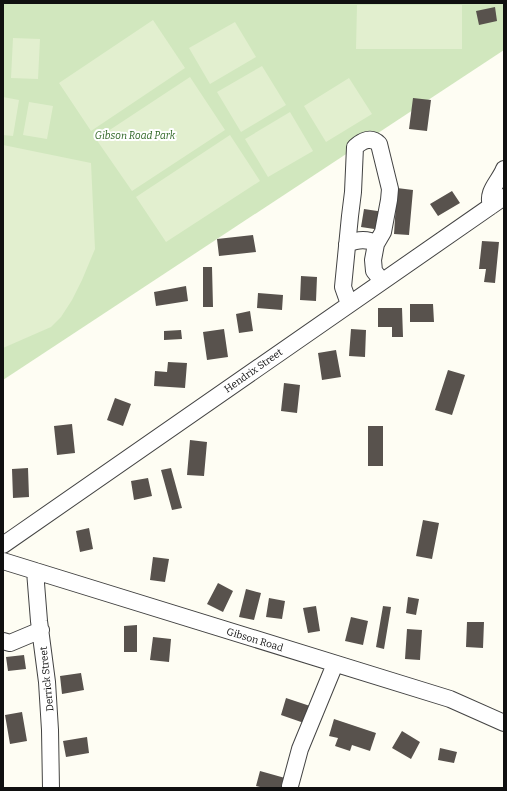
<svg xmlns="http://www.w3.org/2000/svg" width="507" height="791" font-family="Bitter,serif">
	<rect width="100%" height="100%" fill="#fefdf3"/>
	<path fill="#d1e7be" d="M3,3h501v47l-501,330z"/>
	<path fill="#e2efcf" d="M357,5h105v44h-106z
		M153,20l32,48 -94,63 -32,-48z
		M235,22l21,35 -46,27 -21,-36z
		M13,38l27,1 -2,40 -27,-1z
		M262,66l24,39 -45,27 -24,-40z
		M190,77l35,53 -93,61 -36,-52z
		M349,78l23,36 -46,28 -22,-36z
		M3,97l16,3 -6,36 -10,-1z
		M29,102l24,4 -6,33 -24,-4z
		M290,112l23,39 -45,26 -23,-38z
		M230,135l30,46 -94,61 -30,-45z
		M3,145l88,18 4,86 -13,31 -10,20 -11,17 -10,10 -48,21z"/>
	<path fill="#58524d" d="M495,7l2,14 -18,4 -3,-14z
		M413,98l18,2 -4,31 -18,-2z
		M397,188l16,2 -4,45 -15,-1z
		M452,191l8,12 -22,13 -8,-12z
		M364,209l20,3 -3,18 -20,-3z
		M253,235l3,17 -37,4 -2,-17z
		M482,241l17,1 -4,41 -11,-1 2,-13h-7z
		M203,267h9l1,40h-10z
		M301,276l16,1 -1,24 -16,-1z
		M186,286l2,15 -32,5 -2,-14z
		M258,293l25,2 -1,15 -25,-2z
		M410,304h23l1,18h-24z
		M378,308h24l1,29h-11v-10h-14z
		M250,311l3,20 -14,2 -3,-19z
		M224,329l4,28 -21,3 -4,-28z
		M351,329l15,1 -1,27 -16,-1z
		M181,330l1,9 -18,1v-9z
		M336,350l5,27 -19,3 -4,-27z
		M168,362l19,1 -2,25 -31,-2 1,-15 12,1z
		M448,370l17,5 -13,40 -17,-5z
		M284,383l16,2 -3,28 -16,-2z
		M115,398l16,6 -8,22 -16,-6z
		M72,424l3,29 -18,2 -3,-29z
		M368,426h15v40h-15z
		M190,440l17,2 -3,34 -17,-1z
		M28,468l1,29 -16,1 -1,-29z
		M171,468l11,40 -10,2 -11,-40z
		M148,478l4,18 -18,4 -3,-19z
		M423,520l16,3 -7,36 -16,-3z
		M89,528l4,21 -13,3 -4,-21z
		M153,557l16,2 -4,23 -15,-2z
		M218,583l15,8 -10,21 -16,-8z
		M246,589l15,4 -7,27 -15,-3z
		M408,597l11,2 -3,16 -10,-2z
		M269,598l16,3 -3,18 -16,-2z
		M316,606l4,25 -12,2 -5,-25z
		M383,606l8,1 -7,42 -8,-2z
		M351,617l17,4 -5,24 -18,-4z
		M467,622h17l-1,26 -17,-1z
		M137,625v27h-13v-26z
		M407,629l15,1 -2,30 -15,-1z
		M153,637l18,2 -2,23 -19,-2z
		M24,655l2,14 -18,2 -2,-14z
		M81,673l3,17 -22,4 -2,-18z
		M286,698l24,8 -6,17 -23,-8z
		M22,712l5,29 -17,3 -5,-29z
		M334,719l42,14 -6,18 -18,-6 -2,6 -15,-5 3,-8 -9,-2z
		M402,731l18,11 -9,17 -19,-11z
		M87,737l2,16 -23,4 -3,-16z
		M440,748l17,4 -3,11 -16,-3z
		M260,771l25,7 -2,10h-19l-8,-2z"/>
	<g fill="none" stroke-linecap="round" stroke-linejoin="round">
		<defs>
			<path id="minor" d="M491,206c-5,-15 8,-24 13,-37
				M347,244c9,-4 20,-6 29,0
				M349,304l-6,-17 7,-71 3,-24 2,-45c7,-6 16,-11 24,-3l11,45 -1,11 -6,32 -7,12 -3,16 1,11 8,10
				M3,545l501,-348
				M3,561l447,138 54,24
				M35,571l4,50 8,61 3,48 1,58
				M3,641l7,2 31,-13
				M290,786l10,-37 35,-85"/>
		</defs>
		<use href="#minor" stroke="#434343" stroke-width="18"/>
		<use href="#minor" stroke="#fff" stroke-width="16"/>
	</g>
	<g text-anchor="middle" stroke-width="4" stroke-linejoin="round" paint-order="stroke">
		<g font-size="10" font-style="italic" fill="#2d6423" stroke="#fff">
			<text x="135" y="139">Gibson Road Park</text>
		</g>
		<g font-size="10" fill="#101010" stroke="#fff">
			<text transform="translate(253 370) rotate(-35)" y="4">Hendrix Street</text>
			<text transform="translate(255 639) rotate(17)" y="4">Gibson Road</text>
			<text transform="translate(46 679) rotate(-96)" y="4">Derrick Street</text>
		</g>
	</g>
	<rect width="507" height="791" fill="none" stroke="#101010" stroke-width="8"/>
</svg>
